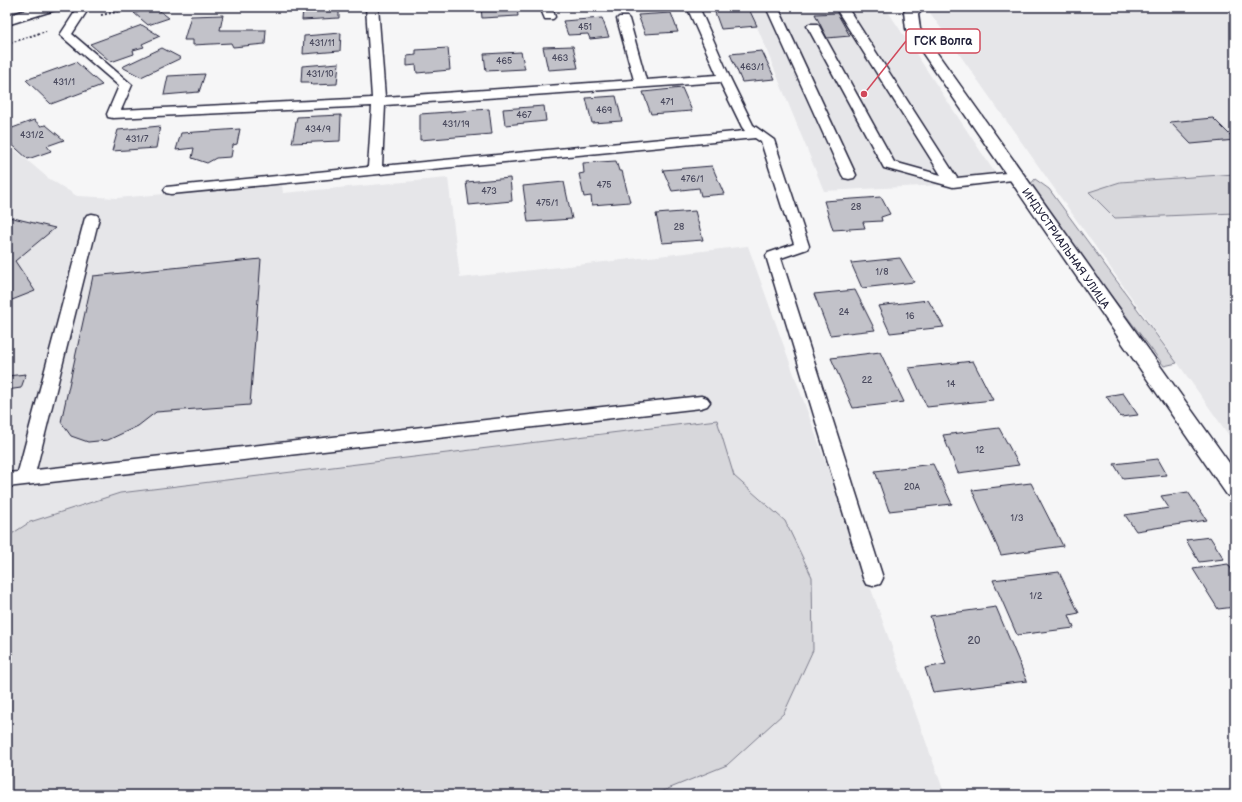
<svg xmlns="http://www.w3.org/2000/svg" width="1242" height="802" font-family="'Balsamiq Sans',sans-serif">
	<rect width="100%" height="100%" fill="#f6f6f7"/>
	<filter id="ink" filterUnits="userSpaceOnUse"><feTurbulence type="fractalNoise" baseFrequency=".025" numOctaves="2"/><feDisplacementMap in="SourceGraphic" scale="8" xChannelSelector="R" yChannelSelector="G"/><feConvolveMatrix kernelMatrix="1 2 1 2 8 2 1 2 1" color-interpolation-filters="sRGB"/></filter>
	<g filter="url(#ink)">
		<path fill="#e6e6e9" d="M749,7h136l116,175 -177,9z
			M926,7h309v437z
			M7,143l41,35 29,18 40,2 165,-14 1,9 165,-15 12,100 288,-32 197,549h-938z"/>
		<path fill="#d7d7db" stroke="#7c7c8b" d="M1235,174v39l-120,5 -26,-26 31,-10z
			M1035,179l14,10 128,174 -13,3 -135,-180z
			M717,420l17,56 51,45 27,56 1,73 -29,63 -57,52 -74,30h-646v-258l23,-15 90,-29z"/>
		<path fill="#c2c2c9" stroke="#22223b" d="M155,7l14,11 -21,7 -14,-12z
			M339,7v11l-37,2 1,-12z
			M481,7h36l1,9 -36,2z
			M713,7h35l9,19 -36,3z
			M671,13l7,19 -33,2 -7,-19z
			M837,13l13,23 -23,2 -12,-24z
			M223,15l-3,15h46l-1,14 -32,3 -2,-4 -38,2v-5h-9l7,-24z
			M602,18l7,19 -19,2 -2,-5 -20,1 -5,-14z
			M142,25l18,11 -18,8 2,3 -11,3 1,4 -23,8 -21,-18z
			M341,33l-1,18 -37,3 1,-18z
			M573,46l5,22 -30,2 -5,-23z
			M162,48l19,10 -40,19 -19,-10z
			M448,48l2,22 -33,3 -1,-8 -9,1v-10l9,-1v-5z
			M762,51l13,28 -33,3 -12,-28z
			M521,52l4,17 -39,2 -2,-17z
			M76,62l26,23 -51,19 -25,-24z
			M339,63l-2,21 -25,1 -3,-3h-8l1,-16z
			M205,74l-6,18 -35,3 4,-19z
			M682,88l10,23 -41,3 -8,-22z
			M616,96l6,25 -30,2 -6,-25z
			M544,106l2,15 -41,4 -2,-16z
			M489,109l3,25 -72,6v-26z
			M341,115l-1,26 -48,2 5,-26z
			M1213,118l22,22 -44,4 -21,-22z
			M34,120l7,6 5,-1 18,15 -17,6 4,5 -23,8 -21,-19v-10z
			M160,126l-4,22 -44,3 6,-21z
			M240,129l-3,15 -4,1 -2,12 -15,1 -9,5 -15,-5 2,-10 -18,2 5,-17z
			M616,161l3,10h3l8,31 -38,3 -1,-9 -7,1 -5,-23 5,-1 -1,-10z
			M712,166l12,28 -23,2 -2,-8 -27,3 -9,-21z
			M510,178l2,23 -43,4 -3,-23z
			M564,182l8,37 -44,3 -5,-36z
			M881,197l9,17 -9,3 1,4 -19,1 2,6 -32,2 -9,-29z
			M695,211l8,29 -41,3 -6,-29z
			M9,217l46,11 -40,33 20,30 -28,11v-84z
			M900,258l14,24 -52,6 -11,-25z
			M261,259l-11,146 -94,7 -18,14 -30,14 -20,2 -17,-6 -10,-14 32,-146z
			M855,290l20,40 -45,5 -16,-41z
			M928,300l16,27 -54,6 -12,-27z
			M880,352l24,50 -51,6 -22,-50z
			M973,361l20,39 -66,7 -18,-39z
			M26,374l-5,14 -14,2v-14z
			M1123,393l15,22 -17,2 -15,-21z
			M999,428l20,37 -61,8 -15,-38z
			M1158,459l9,16 -44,4 -9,-15z
			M933,464l19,40 -63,7 -14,-40z
			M1031,483l32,63 -62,9 -29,-65z
			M1188,492l19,28 -71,11 -11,-16 44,-7 -8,-12z
			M1210,537l14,22 -25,3 -13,-22z
			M1228,564l7,11v32l-17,2 -25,-40z
			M1059,572l20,41 -10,2 5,13 -57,7 -24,-55z
			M996,607l31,74 -94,11 -8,-24 21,-4 -16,-48z"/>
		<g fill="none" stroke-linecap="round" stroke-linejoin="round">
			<defs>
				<path id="service" d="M69,7h14l4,4 -15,23 60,51 -11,25 251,-12 -6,-91h12l7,90 249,-17 -17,-61 2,-2h8l2,2 17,61 71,-5 -30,-68h12l31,71 23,47 21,15 35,106 -2,3 -26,9 102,320 -3,6 -7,2 -7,-2 -3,-6 -97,-322 2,-3 26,-9 -33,-102 -6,-4 -584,56 -5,-1 -2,-3 2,-3 202,-20 4,-61 -259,12 -5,-1 -1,-3 12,-28 -59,-51 15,-23zM720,82l22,45 3,4 -363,35 3,-61z
					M540,7h12l3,10 -2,2h-8z
					M766,7h12l78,168 -2,3 -5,1 -5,-1 -2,-3z
					M835,7h12l110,171 59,-6 5,1 2,3 -2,3 -68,8 -69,-19 -77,-142 2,-2h8l2,2 75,136 47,13z
					M92,214l5,1 2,3 -63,252 665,-74 6,2 3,4 -3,4 -6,2 -694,79v-14l11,-1 67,-254 2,-3z"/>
				<path id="minor" d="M35,7h22l-2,3 -48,15v-9z
					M909,7h17l-8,7 2,15 315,442v27l-8,-3 -321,-466 -2,-17z"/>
			</defs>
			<use href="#service" stroke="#22223b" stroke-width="3"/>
			<use href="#minor" stroke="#22223b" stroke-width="3"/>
			<path stroke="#22223b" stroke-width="2" stroke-dasharray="2 2" stroke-linecap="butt" d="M101,15l40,-8
				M7,44l39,-13"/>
			<use href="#service" fill="#fff" fill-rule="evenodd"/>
			<use href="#minor" fill="#fff" fill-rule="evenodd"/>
		</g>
	</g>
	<g text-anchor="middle" stroke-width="3.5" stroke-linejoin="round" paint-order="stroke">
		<g font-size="9" fill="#4a4a5e">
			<text x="585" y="30">451</text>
			<text x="322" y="46">431/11</text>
			<text x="560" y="61">463</text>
			<text x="504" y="64">465</text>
			<text x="752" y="70">463/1</text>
			<text x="320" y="77">431/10</text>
			<text x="64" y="85">431/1</text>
			<text x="667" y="105">471</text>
			<text x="604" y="113">469</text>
			<text x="524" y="118">467</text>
			<text x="456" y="127">431/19</text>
			<text x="318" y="132">434/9</text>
			<text x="32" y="138">431/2</text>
			<text x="137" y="142">431/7</text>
			<text x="692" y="182">476/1</text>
			<text x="604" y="188">475</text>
			<text x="489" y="194">473</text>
			<text x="547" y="206">475/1</text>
			<text x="856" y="210">28</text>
			<text x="679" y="230">28</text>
			<text x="882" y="275">1/8</text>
			<text x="844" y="315">24</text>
			<text x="910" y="319">16</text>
			<text x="867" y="383">22</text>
			<text x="951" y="387">14</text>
			<text x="980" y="453">12</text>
			<text x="912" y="490">20А</text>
			<text x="1017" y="521">1/3</text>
			<text x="1036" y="599">1/2</text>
		</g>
		<g font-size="11" fill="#22223b" stroke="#fff">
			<text transform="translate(1066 248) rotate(55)" y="4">ИНДУСТРИАЛЬНАЯ УЛИЦА</text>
		</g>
		<g font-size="11" fill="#4a4a5e">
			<text x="974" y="644">20</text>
		</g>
	</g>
	<path fill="none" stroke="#d1495b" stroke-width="1.5" d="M864 94L906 41"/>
	<circle fill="#d1495b" stroke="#fff" stroke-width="1.5" cx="864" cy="94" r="4"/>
	<rect fill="#fff" stroke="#d1495b" stroke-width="1.5" x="906" y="29" width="74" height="24" rx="4"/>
	<g font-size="12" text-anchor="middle" font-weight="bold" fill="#22223b">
		<text x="943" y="45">ГСК Волга</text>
	</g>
	<rect width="1242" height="802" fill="none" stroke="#fff" stroke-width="24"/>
	<rect x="12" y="12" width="1218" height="778" fill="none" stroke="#22223b" stroke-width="1.5" filter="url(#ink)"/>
</svg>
